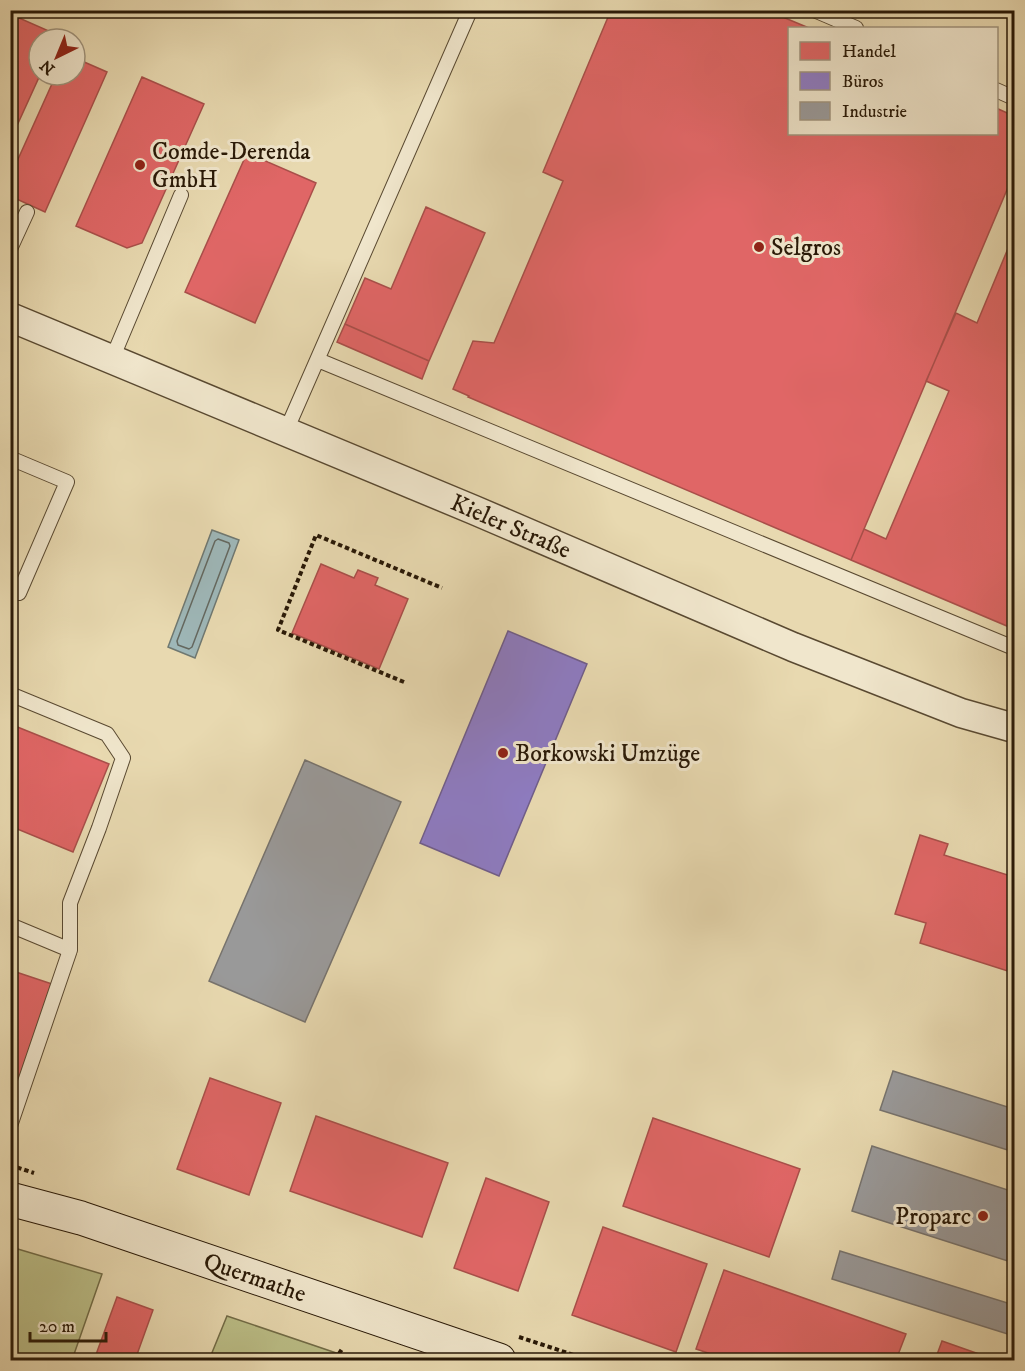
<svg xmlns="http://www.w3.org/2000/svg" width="1025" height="1371" font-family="'IM FELL DW Pica',serif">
	<rect width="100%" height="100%" fill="#e8d9b0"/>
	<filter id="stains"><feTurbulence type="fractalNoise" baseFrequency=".00333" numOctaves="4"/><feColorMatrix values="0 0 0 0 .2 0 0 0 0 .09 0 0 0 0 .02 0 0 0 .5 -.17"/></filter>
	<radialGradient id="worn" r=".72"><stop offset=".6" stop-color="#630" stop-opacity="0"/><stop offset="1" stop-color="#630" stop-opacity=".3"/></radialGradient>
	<path fill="#bbbe87" stroke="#726c47" stroke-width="1.5" d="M11,1247l91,27 -30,86h-61z
		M227,1316l130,44h-148z"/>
	<path fill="#9eb7b8" stroke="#6f7871" stroke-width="1.5" d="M212,530l27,10 -44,118 -27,-11z"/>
	<path fill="#e06666" stroke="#a94f4a" stroke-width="1.5" d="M611,10h155l43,18h-19v106h206v-26l18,8v57l-163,387 -383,-163 1,-1 -16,-7 20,-48 21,2 69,-162 -20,-9z
		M10,14l48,21 -2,4h-17l1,36 -30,66z
		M75,58l32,14 -62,140 -35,-16v-19l46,-102h19z
		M142,77l62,27 -62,139 -15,5 -51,-22z
		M247,153l69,30 -61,140 -70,-31z
		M426,207l59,26 -56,128 -84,-37 20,-46 26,11z
		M1014,234v395l-163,-69 13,-31 22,10 63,-148 -23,-10 30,-68 21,10z
		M345,324l84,37 -7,18 -85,-37z
		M321,564l33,14 4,-8 20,8 -3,7 33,14 -29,70 -87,-36z
		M10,724l99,40 -36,88 -63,-26z
		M920,835l28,9 -4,11 70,22v96l-94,-30 6,-20 -31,-9z
		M10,970l42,14 -42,128z
		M210,1078l71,25 -32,92 -72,-26z
		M316,1116l132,47 -26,74 -132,-46z
		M653,1118l147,51 -31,88 -146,-51z
		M486,1178l63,24 -31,89 -64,-23z
		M603,1227l104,37 -31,88 -104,-37z
		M724,1270l182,64 -10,26h-167l-33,-11z
		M117,1297l36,13 -18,50h-41z
		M942,1341l54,19h-61z"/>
	<path fill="#8e7cc3" stroke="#705e8b" stroke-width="1.5" d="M508,631l79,33 -88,212 -79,-33z"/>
	<path fill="#999" stroke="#77736d" stroke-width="1.5" d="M305,760l96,42 -96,220 -96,-41z
		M893,1071l121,38v43l-134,-42z
		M872,1146l142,46v71l-162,-52z
		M840,1251l174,54v31l-182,-57z"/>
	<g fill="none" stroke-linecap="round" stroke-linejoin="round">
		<path stroke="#646860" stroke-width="1.5" d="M218,539l11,4 1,3 -38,101 -3,2 -11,-4 -1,-4 38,-100z"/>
		<defs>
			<path id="lane" d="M814,10l42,18
				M996,90l18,8
				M10,249l17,-37
				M112,359l69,-164
				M318,360l696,288
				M286,431l183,-418 4,-3
				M10,458l57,24 -48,111 -9,-4
				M10,694l97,40 16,24 -24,70 -29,75v47
				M10,925l60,25 -60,176"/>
			<path id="street" d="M10,317l464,193 319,137 168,66 53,15"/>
			<path id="secondary" d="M10,1199l71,19 418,142"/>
		</defs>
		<use href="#lane" stroke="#594931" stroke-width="16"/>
		<use href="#street" stroke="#594931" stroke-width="31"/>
		<use href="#secondary" stroke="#291907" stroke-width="35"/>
		<path stroke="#291907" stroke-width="4" stroke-dasharray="4.5 3" stroke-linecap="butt" d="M404,682l-126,-52 38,-95 126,53
			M10,1165l24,8
			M519,1337l70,23
			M335,1360l7,-11"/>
		<use href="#lane" stroke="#f0e6cc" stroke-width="14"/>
		<use href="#street" stroke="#f0e6cc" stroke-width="28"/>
		<use href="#secondary" stroke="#f0e6cc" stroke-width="33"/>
	</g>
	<g fill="#8f2418" stroke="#f0e6cc" stroke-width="2">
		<circle cx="140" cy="165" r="6"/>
		<circle cx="759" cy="247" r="6"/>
		<circle cx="503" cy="753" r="6"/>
		<circle cx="983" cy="1216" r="6"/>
	</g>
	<g text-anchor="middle" stroke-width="6" stroke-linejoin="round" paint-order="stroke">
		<g font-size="24" fill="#291907" stroke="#f0e6cc" text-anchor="start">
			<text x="152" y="159">Comde-Derenda<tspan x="152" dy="28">GmbH</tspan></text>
			<text x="771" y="255">Selgros</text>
			<text x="515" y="761">Borkowski Umzüge</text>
			<text x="971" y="1224" text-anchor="end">Proparc</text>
		</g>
		<g font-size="24" fill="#291907" stroke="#f0e6cc">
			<text transform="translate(511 526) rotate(23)" y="8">Kieler Straße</text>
			<text transform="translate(255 1277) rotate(19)" y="8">Quermathe</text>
		</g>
	</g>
	<rect width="1025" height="1371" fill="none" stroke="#e8d9b0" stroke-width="36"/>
	<rect x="12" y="12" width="1001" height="1347" fill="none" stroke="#291907" stroke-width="3"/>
	<rect x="18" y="18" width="989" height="1335" fill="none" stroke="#291907" stroke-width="1.5"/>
	<rect x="788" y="27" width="210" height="108" fill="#f0e6cc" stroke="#a0947d" stroke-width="1.5"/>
	<rect x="800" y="42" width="30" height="18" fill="#e06666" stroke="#a0947d" stroke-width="1.5"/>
	<text x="842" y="57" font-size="18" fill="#291907">Handel</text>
	<rect x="800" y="72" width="30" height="18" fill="#8e7cc3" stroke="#a0947d" stroke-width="1.5"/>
	<text x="842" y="87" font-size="18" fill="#291907">Büros</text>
	<rect x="800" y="102" width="30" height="18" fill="#999999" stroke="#a0947d" stroke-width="1.5"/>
	<text x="842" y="117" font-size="18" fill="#291907">Industrie</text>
	<g transform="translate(57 57) rotate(223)"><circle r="28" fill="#f0e6cc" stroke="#a0947d" stroke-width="1.5"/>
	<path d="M0-4.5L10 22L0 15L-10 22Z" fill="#8f2418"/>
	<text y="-9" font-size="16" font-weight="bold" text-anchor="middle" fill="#291907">N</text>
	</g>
	<path d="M30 1332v9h76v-9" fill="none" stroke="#291907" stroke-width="3"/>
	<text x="39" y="1332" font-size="18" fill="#291907" stroke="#f0e6cc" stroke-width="4.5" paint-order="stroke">20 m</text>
	<rect width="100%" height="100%" filter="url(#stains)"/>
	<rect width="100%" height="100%" fill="url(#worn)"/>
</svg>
